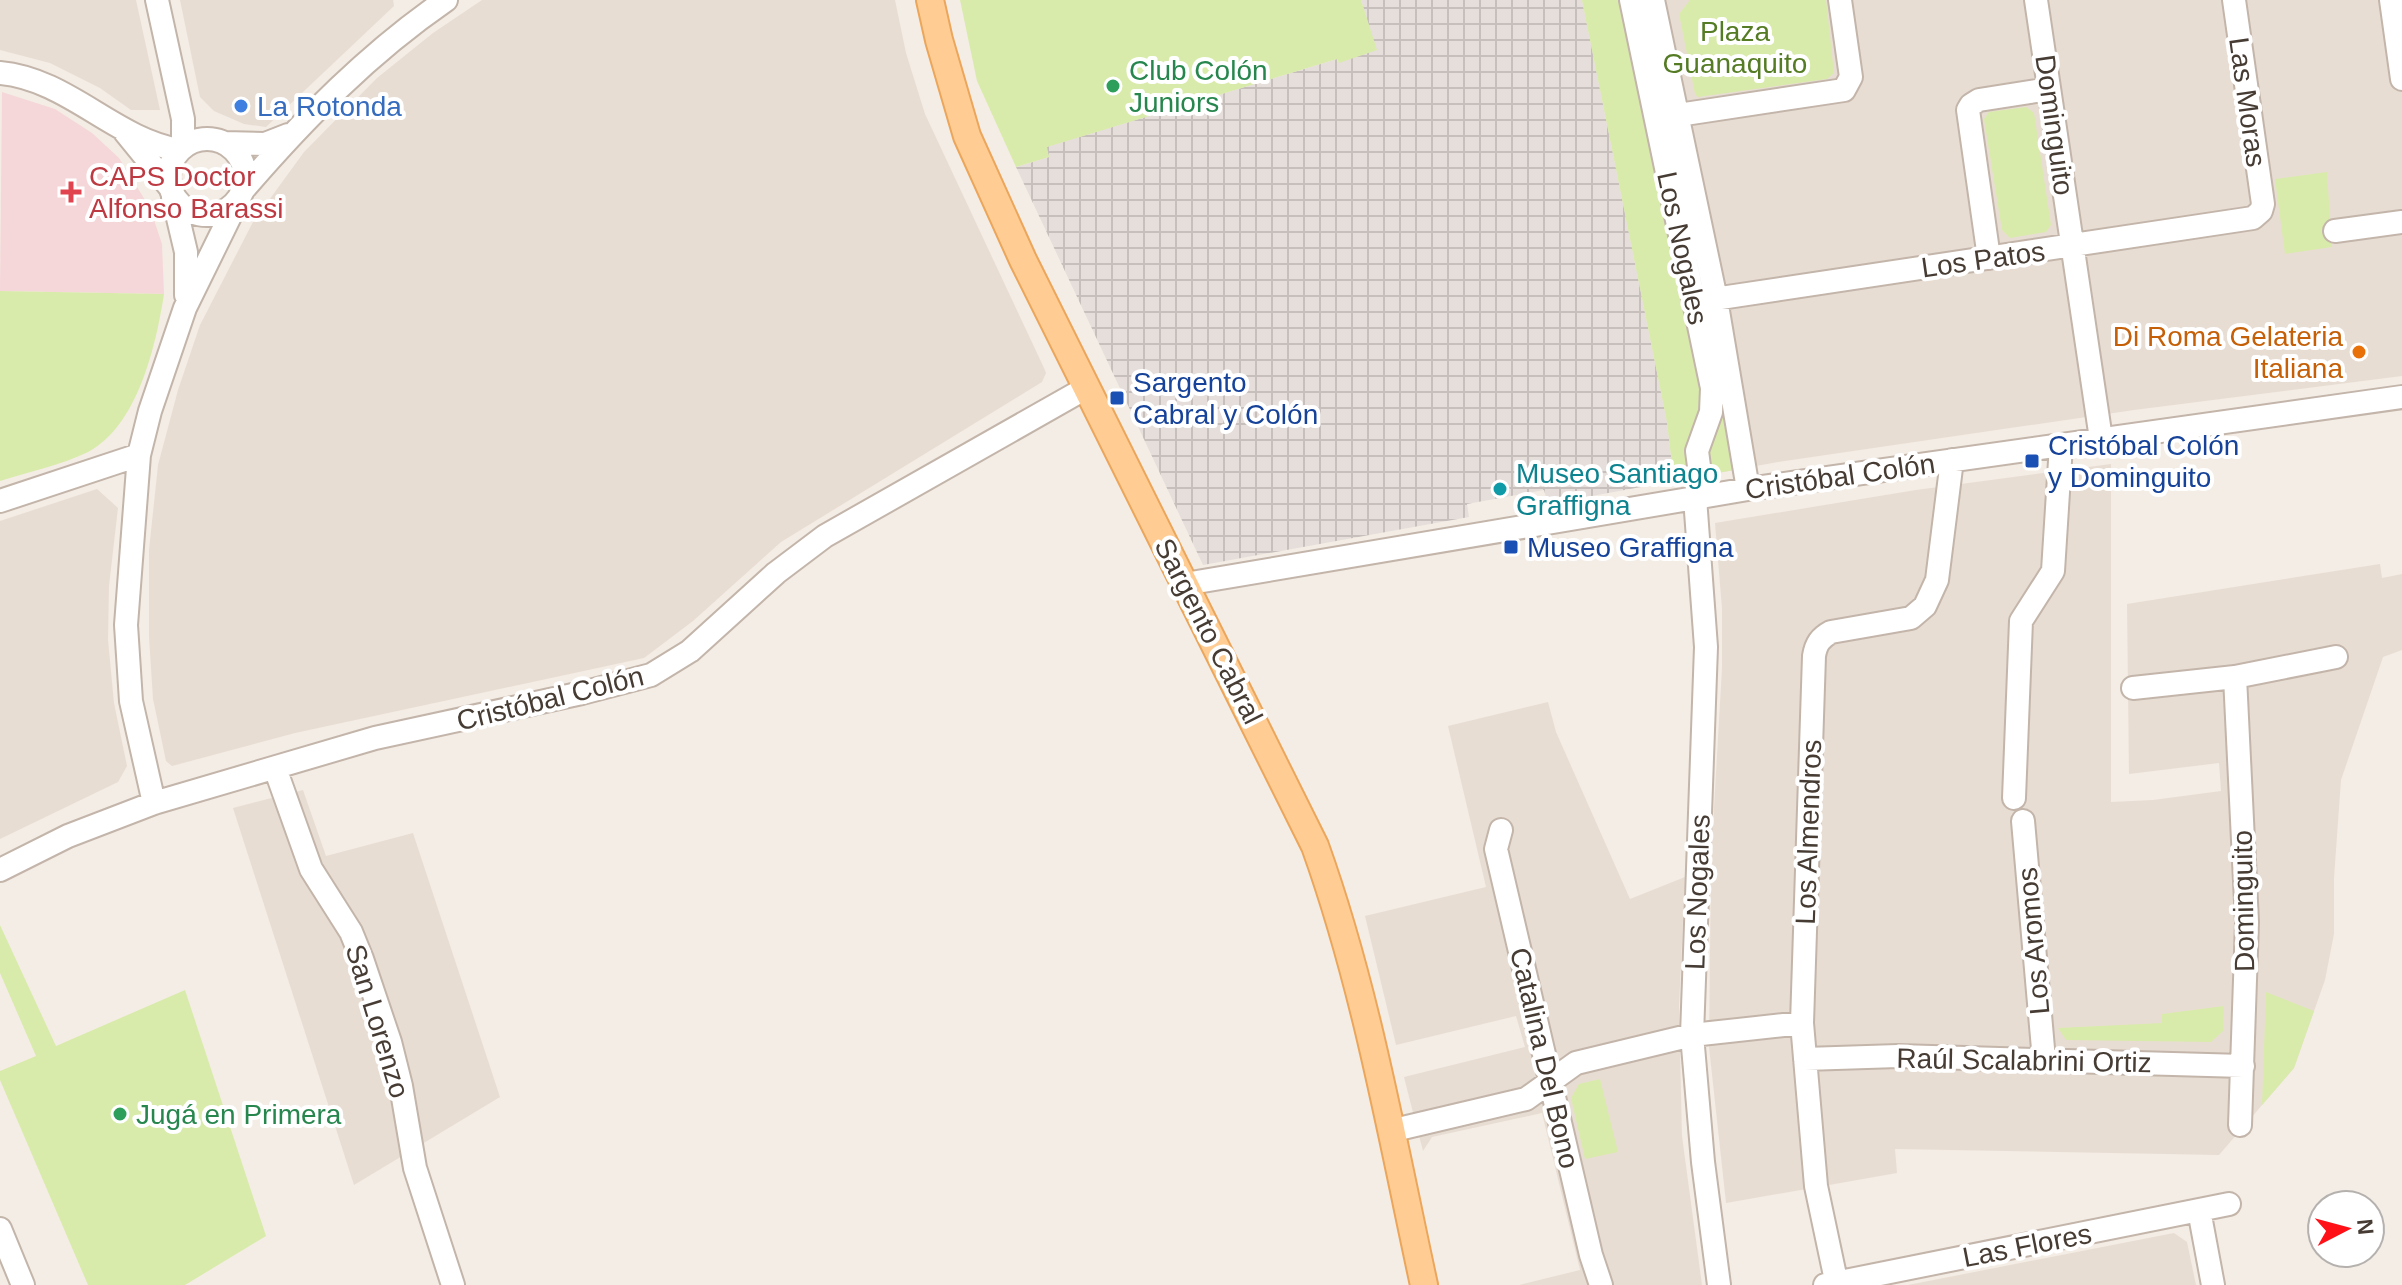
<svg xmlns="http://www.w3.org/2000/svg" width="2402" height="1285" font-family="Arial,sans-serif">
	<defs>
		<pattern id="industrial-grid" width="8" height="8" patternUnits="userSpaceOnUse" patternTransform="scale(2)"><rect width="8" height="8" fill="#e6deda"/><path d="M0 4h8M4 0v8" fill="none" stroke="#c7bfbc"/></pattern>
	</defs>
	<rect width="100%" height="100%" fill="#f4ede5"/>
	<path fill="#e8ddd3" d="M0,0h136l24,110h-29l-31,-22 -50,-25 -50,-13z
		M180,0h213l1,6 -128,121 -22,-3 -30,-13 -14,-14z
		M482,0h413l11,53 19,61 119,254 2,5 -4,9 -261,160 -88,79 -49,37 -349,75 -123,33 -6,-5 -13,-62 -4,-62v-87l9,-85 20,-75 22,-65 53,-103 51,-70 73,-74 56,-45z
		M1582,0h820v376l-268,34 -356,52 -104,19 -7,-59z
		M2111,464v338l42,-2 68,-9 -2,-28 -90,11 -2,-170 253,-40 2,14 20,-4v76l-19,7 -42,123 -7,98v56l-9,46 -31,88 -75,87 -324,-6 2,24 -171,30 -17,-156 2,-187 11,-192v-59l-7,-86 201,-33z
		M97,489l21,19 -9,78 -1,54 6,63 13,63 -9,16 -118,57v-318z
		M1548,702l8,30 74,167 55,-22 -6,130 3,129 20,149h-183l61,-15 -38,-157 -110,24 -9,14 -15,-58 -4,-16 121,-30 -9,-31 -120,29 -31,-129 121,-29 -38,-161z
		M303,790l23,66 87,-23 87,264 -146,88 -121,-377z
		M2174,1233l13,9 9,43h-288z"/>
	<path fill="url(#industrial-grid)" d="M1361,0h221l85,422 7,59 -126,23 -4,-14 -77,14 2,13 -266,48 -187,-398 33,-10 -3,-10 291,-88 1,3 38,-12z"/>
	<path fill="#f5d7d9" d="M2,92l53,17 37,24 27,25 31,50 12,36 2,50 -164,-3z"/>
	<path fill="#d9ebab" d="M960,0h401l16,50 -38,13 -2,-4 -290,88 2,10 -33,10 -39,-86z
		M1582,0h37l4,14 80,384 -13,80 -16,3 -7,-59z
		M1690,0h136l8,73 -7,6 -129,18 -3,-3 -16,-80z
		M2026,107l8,6 17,112 -5,7 -36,6 -8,-8 -18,-111 5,-7z
		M2327,172l5,75 -47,7 -10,-75z
		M0,291l164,3c-8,51 -26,132 -76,158 -26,13 -60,20 -88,29z
		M1708,315l26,155 -27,5z
		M0,925l56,121 129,-56 81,246 -81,49h-97l-88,-205v-9l36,-15 -36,-83z
		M2266,992l48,19 -20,57 -32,37z
		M2224,1006l-1,25 -12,11 -145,-2 -8,-12 104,-5v-9z
		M1600,1079l18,73 -33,7 -14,-61 8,-14z"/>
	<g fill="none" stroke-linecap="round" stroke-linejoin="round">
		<defs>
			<path id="minor" d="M157,0l26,119v28
				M1631,0l81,388 -1,24 -14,39 6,46
				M1653,0l63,299 32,190
				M2036,0l65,439
				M2391,0l11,79
				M0,73c68,6 114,66 179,77
				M1665,117l179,-27 7,-13 -11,-77
				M125,132l44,54
				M169 177a38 38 0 1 1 76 0a38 38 0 1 1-76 0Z
				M224,143l41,1 23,-9
				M243,190c61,-71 126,-137 203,-190
				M173,197l13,55v43
				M2335,231l67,-9
				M1989,258l-21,-148 3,-5 8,-5 70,-11
				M1694,302l559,-84 8,-7 2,-7 -29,-204
				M1695,498l11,149 -14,388 11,127 16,123
				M0,501l139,-46
				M1185,584l563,-95 654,-92
				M2235,677l12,245 -7,203
				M2133,688l102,-11 101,-20
				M275,768l36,101 40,63 11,27 28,83 11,44 14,82 38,117
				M2014,798l7,-177 32,-50 8,-126
				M154,803l-23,-102 -5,-76 13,-170 11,-44 35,-103 53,-108
				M2023,821l21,239
				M1501,830l-5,19 95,406 10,30
				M0,870l68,-34 86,-33 221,-65 207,-45 69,-18 39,-24 86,-78 49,-37 261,-148
				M1805,1059l93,-3 345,10
				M1390,1131l136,-32 50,-36 116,-28 110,-12
				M2199,1210l14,75
				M0,1229l23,56
				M1825,1285l404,-81
				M1837,1285l-21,-99 -14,-163 12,-367c2,-12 6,-18 17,-24l80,-14 14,-12 12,-26 15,-120"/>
			<path id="major" d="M930,0l9,40 28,96 56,124 292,586c51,142 77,292 109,439"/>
		</defs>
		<use href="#minor" stroke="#c3b5aa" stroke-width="26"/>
		<use href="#major" stroke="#eba65c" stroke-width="30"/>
		<use href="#minor" stroke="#fff" stroke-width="22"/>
		<use href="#major" stroke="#ffcd93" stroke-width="26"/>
	</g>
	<g fill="#2e9e5b" stroke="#fff" stroke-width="3">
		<circle cx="1113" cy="86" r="8"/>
		<circle cx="120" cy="1114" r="8"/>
	</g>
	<circle fill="#3f7fe0" stroke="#fff" stroke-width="3" cx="241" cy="106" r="8"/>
	<path fill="#e0444e" stroke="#fff" stroke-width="3" d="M67 180h8v8h8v8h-8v8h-8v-8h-8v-8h8z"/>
	<circle fill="#e8710a" stroke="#fff" stroke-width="3" cx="2359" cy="352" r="8"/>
	<g fill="#1a4fb4" stroke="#fff" stroke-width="3">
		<rect x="1109" y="390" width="16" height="16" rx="4"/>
		<rect x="2024" y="453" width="16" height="16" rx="4"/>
		<rect x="1503" y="539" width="16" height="16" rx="4"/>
	</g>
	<circle fill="#0f9aa8" stroke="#fff" stroke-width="3" cx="1500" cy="489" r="8"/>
	<g text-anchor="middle" stroke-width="8" stroke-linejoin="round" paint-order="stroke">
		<g font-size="28" fill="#557c24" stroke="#fff">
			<text x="1735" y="41">Plaza<tspan x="1735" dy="32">Guanaquito</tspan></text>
		</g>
		<g font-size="28" fill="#27864d" stroke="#fff" text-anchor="start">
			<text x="1129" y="80">Club Colón<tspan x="1129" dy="32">Juniors</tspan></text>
			<text x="136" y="1124">Jugá en Primera</text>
		</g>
		<g font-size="28" fill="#463c34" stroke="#fff">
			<text transform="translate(2248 102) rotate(82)" y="10">Las Moras</text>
			<text transform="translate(2055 125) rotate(82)" y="10">Dominguito</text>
			<text transform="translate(1683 248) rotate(78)" y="10">Los Nogales</text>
			<text transform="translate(1983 259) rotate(-8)" y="10">Los Patos</text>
			<text transform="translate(1840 476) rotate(-8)" y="10">Cristóbal Colón</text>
			<text transform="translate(1209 631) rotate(63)" y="10">Sargento Cabral</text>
			<text transform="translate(550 698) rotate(-14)" y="10">Cristóbal Colón</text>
			<text transform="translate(1808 832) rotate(-88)" y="10">Los Almendros</text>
			<text transform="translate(1697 892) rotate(-88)" y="10">Los Nogales</text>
			<text transform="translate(2243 901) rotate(-91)" y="10">Dominguito</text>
			<text transform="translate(2033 941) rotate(-95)" y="10">Los Aromos</text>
			<text transform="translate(378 1021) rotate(73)" y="10">San Lorenzo</text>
			<text transform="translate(1545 1058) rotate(77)" y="10">Catalina Del Bono</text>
			<text transform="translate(2024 1060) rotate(1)" y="10">Raúl Scalabrini Ortiz</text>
			<text transform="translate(2027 1245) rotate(-11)" y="10">Las Flores</text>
		</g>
		<g font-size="28" fill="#366cbe" stroke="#fff" text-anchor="start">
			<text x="257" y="116">La Rotonda</text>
		</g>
		<g font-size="28" fill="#be3a42" stroke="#fff" text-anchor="start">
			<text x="89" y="186">CAPS Doctor<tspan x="89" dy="32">Alfonso Barassi</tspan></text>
		</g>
		<g font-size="28" fill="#c56008" stroke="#fff" text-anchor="end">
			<text x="2343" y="346">Di Roma Gelateria<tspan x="2343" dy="32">Italiana</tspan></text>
		</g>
		<g font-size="28" fill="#164399" stroke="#fff" text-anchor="start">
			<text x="1133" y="392">Sargento<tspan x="1133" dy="32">Cabral y Colón</tspan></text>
			<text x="2048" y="455">Cristóbal Colón<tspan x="2048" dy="32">y Dominguito</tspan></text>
			<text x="1527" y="557">Museo Graffigna</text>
		</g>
		<g font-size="28" fill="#0d838f" stroke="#fff" text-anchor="start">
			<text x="1516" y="483">Museo Santiago<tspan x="1516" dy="32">Graffigna</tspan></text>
		</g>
	</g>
	<g transform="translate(2346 1229) rotate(84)"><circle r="38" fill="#ffffff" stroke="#b5b1ae" stroke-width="2"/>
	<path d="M0-6L14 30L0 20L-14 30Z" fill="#ff1117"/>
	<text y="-12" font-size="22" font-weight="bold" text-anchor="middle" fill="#463c34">N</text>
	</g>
</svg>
